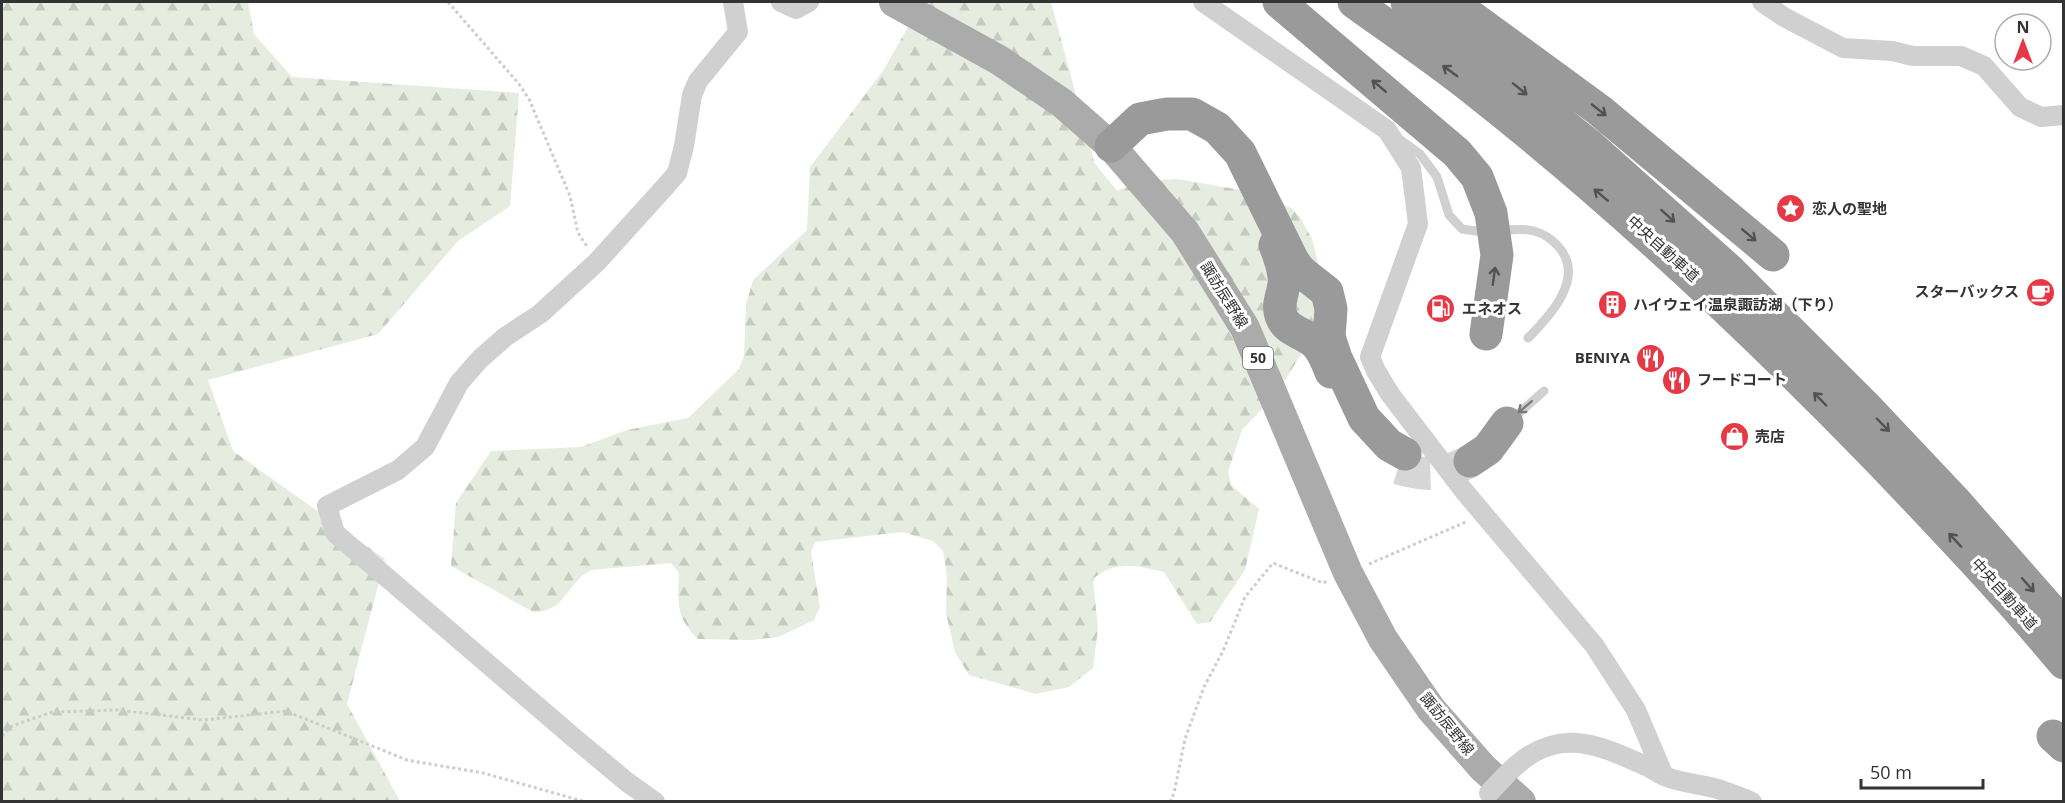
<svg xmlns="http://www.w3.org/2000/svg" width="2065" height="803" font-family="'Open Sans','Noto Sans JP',sans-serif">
	<defs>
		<pattern id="forest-firs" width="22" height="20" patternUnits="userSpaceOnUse" patternTransform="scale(1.5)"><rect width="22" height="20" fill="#e6ecdf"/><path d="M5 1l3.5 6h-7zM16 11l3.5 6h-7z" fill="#c6cbc0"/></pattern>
	</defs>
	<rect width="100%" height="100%" fill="#fff"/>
	<path fill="url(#forest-firs)" d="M2,2h246l6,32 38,43 227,16 -9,113 -52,35 -80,93 -170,46 25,71 152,108 -38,145 53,97 -398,1z
		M922,2h129l43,160 23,29 24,-10 36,-2 82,14 32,15 9,9 12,22 6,23 -5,73 -36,58 -35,37 -14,42 3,13 28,24 -14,61 -35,52 -13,2 -33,-52c-28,-6 -47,-13 -71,7l5,50 -5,39 -24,19 -33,7 -67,-19 -14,-23 -9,-39 1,-38 -4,-24 -10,-10 -31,-9 -87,10 -4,10 9,55 -6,13 -36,17 -26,3 -54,-1c-23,-22 -20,-37 -19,-66l-8,-10 -80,7c-24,12 -25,42 -58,42l-82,-46 5,-63 35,-52 90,-4 46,-17 61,-12 51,-49 5,-13 2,-52 7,-24 54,-50 3,-63 73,-96z"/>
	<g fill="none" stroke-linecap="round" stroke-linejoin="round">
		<path stroke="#d6d6d6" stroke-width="33" stroke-dasharray="33 16" stroke-linecap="butt" d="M1398,468c30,9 45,7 72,-7"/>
		<path stroke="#cdcdcd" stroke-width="3" stroke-dasharray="3 3" stroke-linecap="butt" d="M448,2l71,82 10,15 41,97 8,37 10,15
			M1369,564l99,-43
			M2,736l10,-10 40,-14 65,-2 87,10 82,-9 121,49 76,13 103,29
			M1170,802l4,-9 11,-54 19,-52 19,-36 22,-54 28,-34 50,20 4,-2"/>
		<path stroke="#d0d0d0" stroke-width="9" d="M1399,139l21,15 17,23 12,38 13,14 21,3
			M1507,230c21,-2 36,0 51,16 28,31 -7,69 -30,92
			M1510,421l34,-30"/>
		<path stroke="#d0d0d0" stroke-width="20" d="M781,2l15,7 13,-7
			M1203,2l184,128 24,38 7,56 -48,133 6,14 14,23 74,97 130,154 42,65 28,66
			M1762,2l22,15 59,31 49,3 21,5h48l23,10 36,41 21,10 23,-2
			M1507,774c48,-49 86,-32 141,-7 6,3 11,7 16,9 17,7 36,8 54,13 11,4 23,8 34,13
			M655,802l-28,-20 -54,-45 -238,-204 -8,-27 71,-36 27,-23 34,-64 21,-24 25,-22 35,-23 57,-52 67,-74 13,-15 7,-27 8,-51 6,-14 40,-49 -5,-30"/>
		<path stroke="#ababab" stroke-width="30" d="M894,2l105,58 63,43 49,43 74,86 60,96 103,245 35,66 48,70 52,59 38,34"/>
		<path stroke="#9a9a9a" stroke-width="33" d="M1279,2l178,151 20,24 14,36 6,42 -11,79
			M1354,2c39,28 80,56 118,86 145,114 279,240 407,372 63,66 126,132 185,203
			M1407,2l182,143 139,124 141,141 85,90 110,125
			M1451,2l148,108 174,145
			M1111,146l29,-27 27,-5h25l25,14 23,25 52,106 7,11 28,22 4,17 -2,28 7,21 28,60 25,27 16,9
			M1275,245c4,10 8,21 9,32 2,14 -9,26 -2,41 6,14 23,15 33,25 8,7 12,19 16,29
			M1470,461l18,-12 19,-26
			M2053,736l11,10"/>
		<path stroke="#d0d0d0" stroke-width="20" d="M1489,793l18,-19"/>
	</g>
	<defs><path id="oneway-shaft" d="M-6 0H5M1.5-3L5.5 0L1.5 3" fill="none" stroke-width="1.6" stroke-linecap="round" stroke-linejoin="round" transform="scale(1.5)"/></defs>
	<g stroke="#525252">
		<use href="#oneway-shaft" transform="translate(1450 71) rotate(-144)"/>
		<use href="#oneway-shaft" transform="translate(1379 86) rotate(-140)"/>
		<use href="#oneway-shaft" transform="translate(1520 89) rotate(39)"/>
		<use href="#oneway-shaft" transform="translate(1599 110) rotate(38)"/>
		<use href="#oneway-shaft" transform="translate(1601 195) rotate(-140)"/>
		<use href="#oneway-shaft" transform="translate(1668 216) rotate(42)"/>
		<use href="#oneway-shaft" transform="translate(1749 235) rotate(40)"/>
		<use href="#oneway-shaft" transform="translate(1494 276) rotate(-82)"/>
		<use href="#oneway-shaft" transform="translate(1820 399) rotate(-134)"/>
		<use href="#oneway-shaft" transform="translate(1883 425) rotate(46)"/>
		<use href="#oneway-shaft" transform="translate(1955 540) rotate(-133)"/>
		<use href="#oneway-shaft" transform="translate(2028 585) rotate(49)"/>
	</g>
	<use stroke="#7a7a7a" href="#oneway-shaft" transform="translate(1525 407) rotate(139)"/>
	<defs>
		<symbol id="sight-disc" viewBox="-11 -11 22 22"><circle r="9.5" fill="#e63946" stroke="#fff"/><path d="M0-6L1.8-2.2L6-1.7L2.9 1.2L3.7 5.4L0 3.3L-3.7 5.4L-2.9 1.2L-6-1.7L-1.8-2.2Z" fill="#fff"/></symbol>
		<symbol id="cafe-disc" viewBox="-11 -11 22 22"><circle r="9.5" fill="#e63946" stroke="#fff"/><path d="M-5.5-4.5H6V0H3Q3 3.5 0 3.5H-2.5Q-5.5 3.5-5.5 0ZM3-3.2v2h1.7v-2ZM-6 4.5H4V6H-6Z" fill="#fff"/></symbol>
		<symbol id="building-disc" viewBox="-11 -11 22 22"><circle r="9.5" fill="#e63946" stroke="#fff"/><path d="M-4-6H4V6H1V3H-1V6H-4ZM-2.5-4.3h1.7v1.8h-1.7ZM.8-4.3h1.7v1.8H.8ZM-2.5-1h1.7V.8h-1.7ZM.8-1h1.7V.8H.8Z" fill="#fff"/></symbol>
		<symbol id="fuel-disc" viewBox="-11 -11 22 22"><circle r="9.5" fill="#e63946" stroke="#fff"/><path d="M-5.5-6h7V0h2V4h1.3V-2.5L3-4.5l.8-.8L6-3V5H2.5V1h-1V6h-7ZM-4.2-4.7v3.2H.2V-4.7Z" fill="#fff"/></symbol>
		<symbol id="restaurant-disc" viewBox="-11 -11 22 22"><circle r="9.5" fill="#e63946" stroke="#fff"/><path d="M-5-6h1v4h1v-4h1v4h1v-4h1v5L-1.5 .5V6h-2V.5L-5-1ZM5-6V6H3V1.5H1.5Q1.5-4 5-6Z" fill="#fff"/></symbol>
		<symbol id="shop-disc" viewBox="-11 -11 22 22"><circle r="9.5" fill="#e63946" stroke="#fff"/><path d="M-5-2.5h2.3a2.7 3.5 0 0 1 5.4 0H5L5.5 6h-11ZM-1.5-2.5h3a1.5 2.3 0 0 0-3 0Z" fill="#fff"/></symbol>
	</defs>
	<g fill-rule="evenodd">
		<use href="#sight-disc" x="1774" y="192" width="33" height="33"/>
		<use href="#cafe-disc" x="2024" y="276" width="33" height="33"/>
		<use href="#building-disc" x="1596" y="288" width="33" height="33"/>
		<use href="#fuel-disc" x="1424" y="292" width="33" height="33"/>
		<use href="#restaurant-disc" x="1634" y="342" width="33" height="33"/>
		<use href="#restaurant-disc" x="1660" y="364" width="33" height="33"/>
		<use href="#shop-disc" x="1718" y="420" width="33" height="33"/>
	</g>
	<g text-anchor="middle" stroke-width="6" stroke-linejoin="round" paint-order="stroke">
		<rect fill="#fff" stroke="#707070" stroke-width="1.5" x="1243" y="347" width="30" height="22" rx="4.5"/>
		<g font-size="14" font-weight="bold" fill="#333">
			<text x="1258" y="363">50</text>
		</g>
		<g font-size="15" font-weight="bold" fill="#333" stroke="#fff" text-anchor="start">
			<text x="1812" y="214">恋人の聖地</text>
			<text x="2019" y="297" text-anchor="end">スターバックス</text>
			<text x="1633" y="310">ハイウェイ温泉諏訪湖（下り）</text>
			<text x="1462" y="314">エネオス</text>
			<text x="1630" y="363" text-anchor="end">BENIYA</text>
			<text x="1697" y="385">フードコート</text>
			<text x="1755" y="442">売店</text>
		</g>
		<g font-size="15" fill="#333" stroke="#fff">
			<text transform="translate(1663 249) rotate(42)" y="5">中央自動車道</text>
			<text transform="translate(1224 295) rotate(58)" y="5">諏訪辰野線</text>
			<text transform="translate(2004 594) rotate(48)" y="5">中央自動車道</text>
			<text transform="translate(1447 724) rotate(51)" y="5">諏訪辰野線</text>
		</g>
	</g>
	<rect width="2065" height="803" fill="none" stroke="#333333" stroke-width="6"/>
	<g transform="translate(2023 42)"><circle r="28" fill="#ffffff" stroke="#adadad" stroke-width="1.5"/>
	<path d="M0-4.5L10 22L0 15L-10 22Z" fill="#e63946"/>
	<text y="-9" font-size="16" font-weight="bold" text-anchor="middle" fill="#333333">N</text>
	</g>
	<path d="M1861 779v9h122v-9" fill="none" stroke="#333333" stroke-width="3"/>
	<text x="1870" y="779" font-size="18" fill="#333333" stroke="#ffffff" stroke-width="4.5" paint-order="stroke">50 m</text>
</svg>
